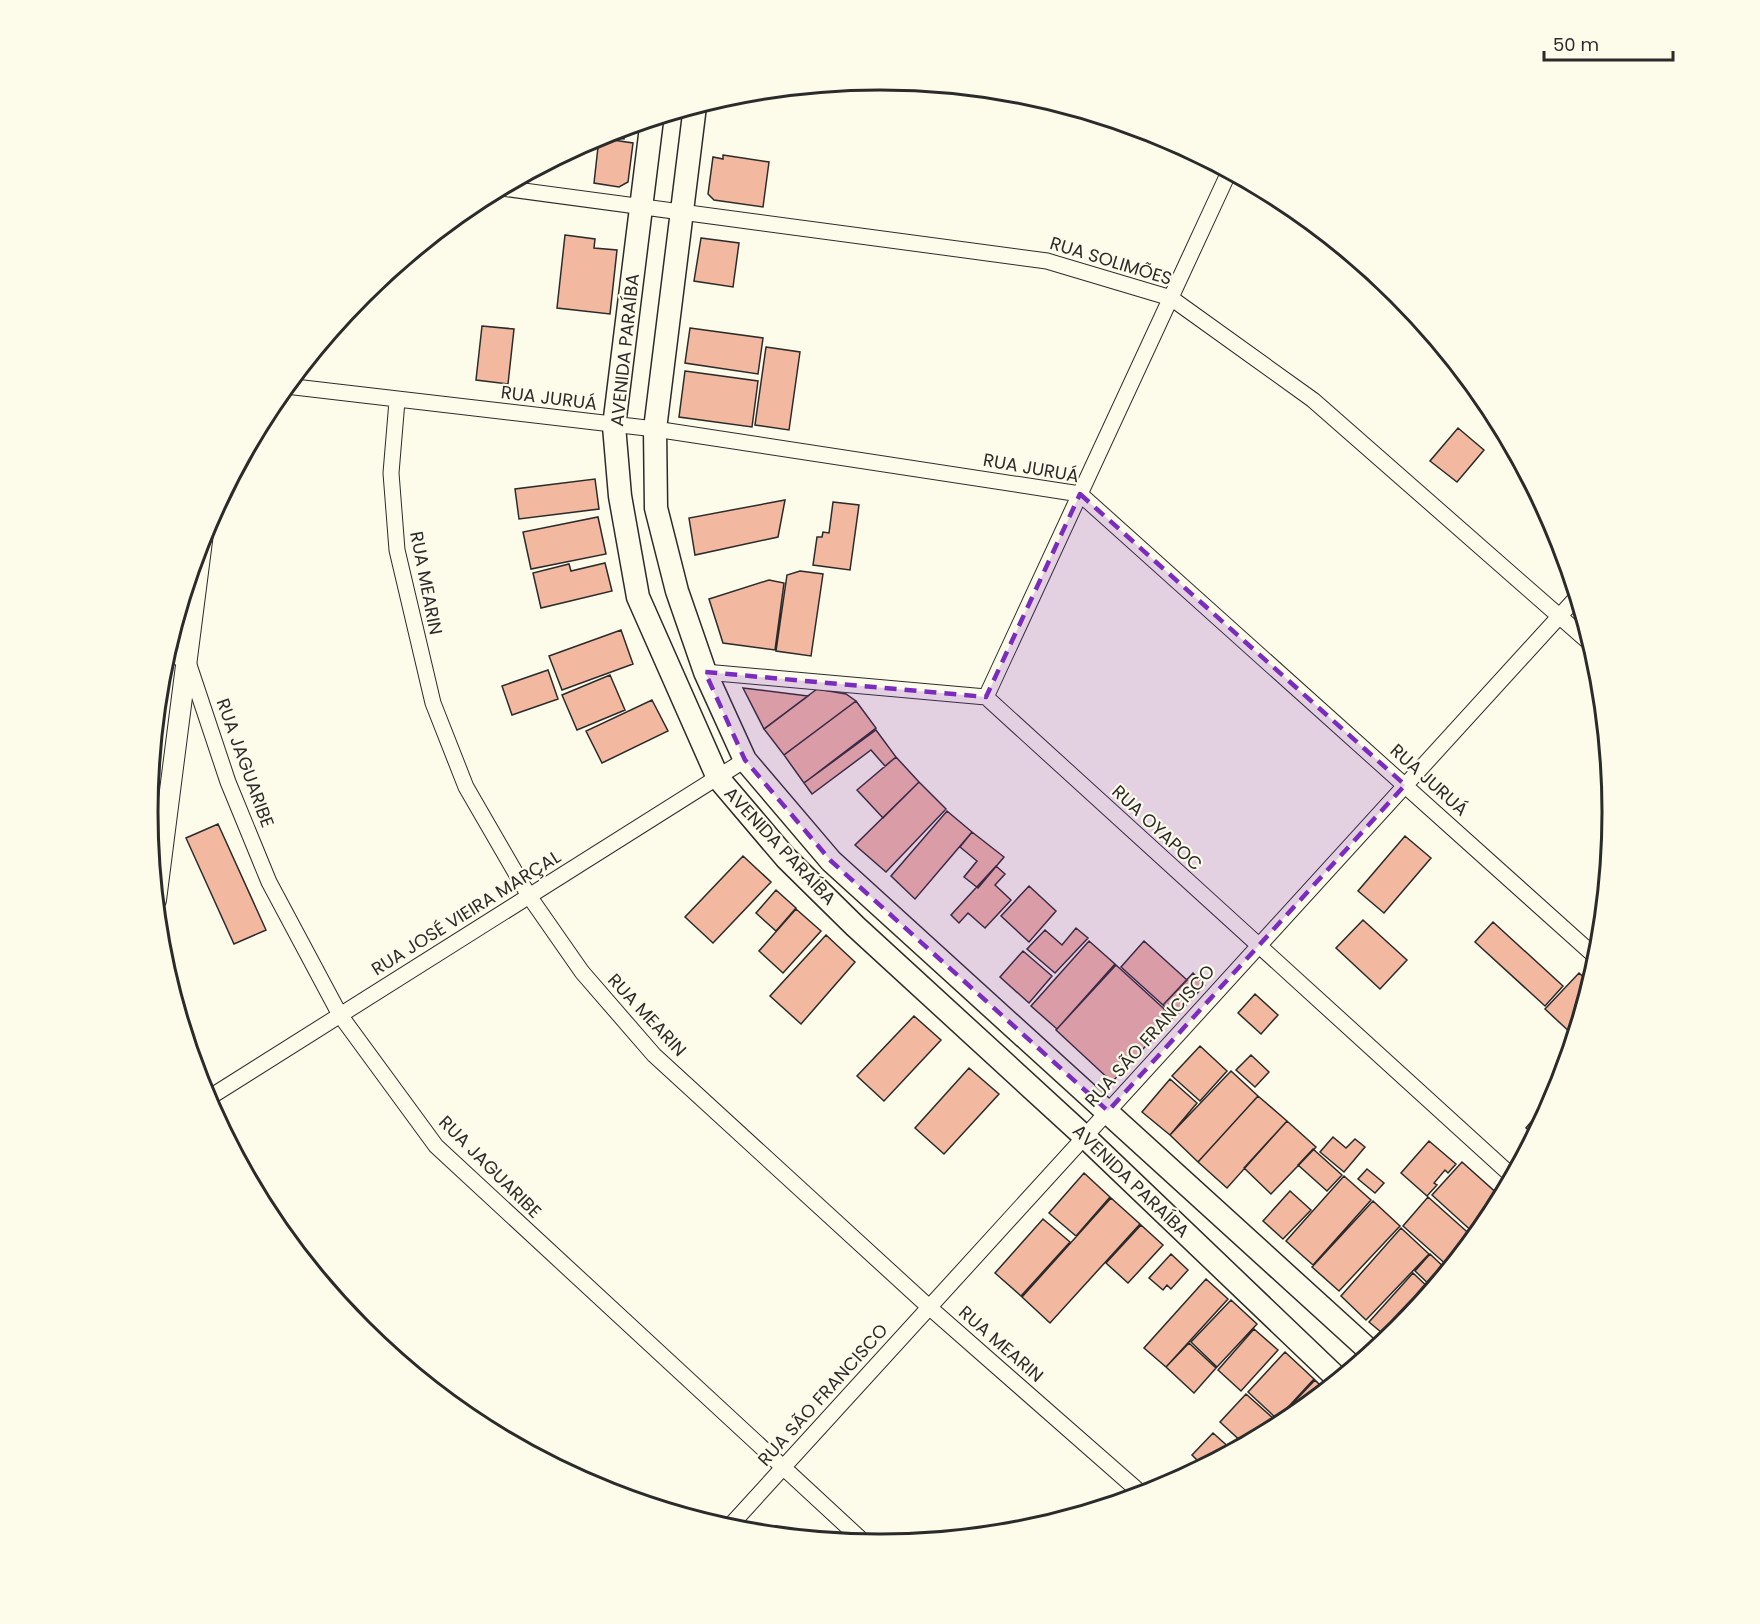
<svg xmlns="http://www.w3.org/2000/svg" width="1760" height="1624" font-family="Poppins,sans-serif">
	<rect width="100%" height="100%" fill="#fdfbea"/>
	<path fill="#f2b8a0" stroke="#2b2b2b" stroke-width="1.5" d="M625,128l-1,11 -26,-3 2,-1z
		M599,138l34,5 -5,39 -9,5 -25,-4z
		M723,155l46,7 -6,45 -49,-7 -6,-6 5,-37 10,2z
		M565,235l30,4 -1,9 23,2 -7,64 -53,-6z
		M701,238l38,5 -6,44 -39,-6z
		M482,326l32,3 -6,55 -32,-4z
		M690,328l73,10 -5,36 -73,-11z
		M766,347l34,5 -11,78 -34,-5z
		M685,371l73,10 -6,46 -73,-10z
		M1458,428l26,22 -27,32 -27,-21z
		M595,479l4,30 -80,10 -4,-30z
		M785,500l-7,37 -83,18 -6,-37z
		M833,502l26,3 -9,65 -37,-5 4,-28h5l1,-5 6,1z
		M598,517l8,37 -75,15 -8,-37z
		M605,563l7,28 -71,17 -8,-35 36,-9 2,7z
		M800,571l23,3 -12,82 -35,-5 11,-76z
		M769,580l15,3 -9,67 -52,-7 -14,-44z
		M621,630l12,34 -71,26 -13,-34z
		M548,670l10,29 -46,16 -10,-29z
		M610,675l15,35 -48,20 -15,-35z
		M743,688l65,8 -44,33z
		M817,689l29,5 10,7 -72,54 -20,-26z
		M652,700l16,31 -66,32 -16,-32z
		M856,701l20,27 -72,55 -20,-28z
		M876,730l20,27 -11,9 -14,-16 -59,44 -8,-11z
		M896,757l23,25 -36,36 -26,-28z
		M919,782l27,27 -60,63 -31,-27z
		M947,811l25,21 -57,67 -24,-23z
		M218,824l48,106 -32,14 -48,-106z
		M972,832l32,25 -26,31 -14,-11 13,-16 -17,-14z
		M1405,836l26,22 -47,55 -26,-22z
		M743,856l28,26 -58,61 -28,-26z
		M996,866l9,8 -10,11 16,15 -26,28 -17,-15 -9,10 -8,-8z
		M1029,886l27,25 -27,31 -28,-26z
		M776,890l20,18 -20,23 -20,-18z
		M796,909l25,22 -38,42 -24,-22z
		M1363,920l44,40 -27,29 -44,-41z
		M1493,922l70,64 -18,20 -70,-64z
		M1076,928l12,10 -33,35 -28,-24 18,-19 17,15z
		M826,935l29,27 -54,62 -31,-28z
		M1089,941l26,23 -58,65 -26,-23z
		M1144,941l43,39 -24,25 -42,-38z
		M1023,951l29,25 -23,27 -29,-26z
		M1116,965l57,52 -61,65 -56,-52z
		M1193,973l12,12 -30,32 -12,-12z
		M1579,973l11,10 -16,53 -29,-27z
		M1255,994l23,21 -17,19 -23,-21z
		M914,1016l27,24 -57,61 -27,-25z
		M1200,1046l27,25 -27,30 -28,-25z
		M1251,1055l18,17 -14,15 -19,-17z
		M969,1068l30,26 -55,60 -29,-26z
		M1231,1071l27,25 -60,66 -28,-27z
		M1170,1079l27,24 -27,32 -28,-23z
		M1258,1096l29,25 -60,67 -29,-26z
		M1545,1105l3,3 -14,27 -8,-7z
		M1287,1121l29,26 -45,47 -27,-26z
		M1333,1137l13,11 9,-9 10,8 -21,25 -24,-20z
		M1429,1141l27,23 -8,9 -3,-3 -11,13 3,2 -10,11 -26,-23z
		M1313,1149l29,26 -15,16 -29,-26z
		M1462,1162l39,35 -12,22 -13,16 -44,-40z
		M1367,1169l17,14 -9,10 -17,-14z
		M1084,1173l26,24 -34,39 -27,-23z
		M1344,1176l27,24 -58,65 -27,-24z
		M1290,1191l21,19 -28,29 -20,-18z
		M1428,1197l46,41 -25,29 -46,-41z
		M1111,1198l29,26 -90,99 -28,-26z
		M1373,1201l27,25 -61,65 -27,-24z
		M1043,1219l27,23 -49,54 -26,-23z
		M1141,1225l22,20 -35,38 -22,-20z
		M1401,1228l28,26 -63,66 -25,-24z
		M1171,1254l17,16 -17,19 -4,-4 -4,5 -14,-12z
		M1430,1254l17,16 -14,18 -18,-17z
		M1413,1273l18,17 -43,48 -19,-16z
		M1206,1279l22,20 -62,68 -22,-19z
		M1231,1300l26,24 -40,43 -26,-25z
		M1254,1329l24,21 -37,41 -23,-21z
		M1189,1343l27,25 -22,25 -28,-26z
		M1285,1352l29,27 -37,40 -29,-27z
		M1315,1380l10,10 -48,36 -3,-3z
		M1246,1394l28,25 -16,18 -14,7 -24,-22z
		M1213,1433l19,17 -29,16 -11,-11z"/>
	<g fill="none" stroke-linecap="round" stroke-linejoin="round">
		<defs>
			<path id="minor" d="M502,188l545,73 124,37 142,102 278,244
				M286,386l369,43 425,65 517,464
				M397,401l-6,72 6,77 36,153 33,84 63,109 53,76 72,83 275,252 213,187
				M166,655l21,4 41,123 41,100 71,133 96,131 429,397
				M705,672l281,25 526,479
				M986,697l243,-525
				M207,1099l538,-339
				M728,1528l849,-931"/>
			<path id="tertiary" d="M156,900l47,-367"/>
			<path id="secondary" d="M695,106l-40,323 1,79 21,83 28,81 40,88 86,101 540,491
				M652,119l-38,307 6,70 18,101 80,181 68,80 69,68 230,211 253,242"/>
		</defs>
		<use href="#minor" stroke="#2b2b2b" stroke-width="17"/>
		<use href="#tertiary" stroke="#2b2b2b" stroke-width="22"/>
		<use href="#secondary" stroke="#2b2b2b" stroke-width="25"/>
		<use href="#minor" stroke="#fdfbea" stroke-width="15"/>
		<use href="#tertiary" stroke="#fdfbea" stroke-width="20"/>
		<use href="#secondary" stroke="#fdfbea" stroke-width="22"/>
	</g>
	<path fill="#7b2cbf" fill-opacity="0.2" stroke="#7b2cbf" stroke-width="4.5" stroke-dasharray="12 8" stroke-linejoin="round" d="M1080,494l325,291 -297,326 -277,-250 -86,-101 -40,-88 281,25z"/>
	<g text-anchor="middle" stroke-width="4.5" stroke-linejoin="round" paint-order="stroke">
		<g font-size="18" fill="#2b2b2b" stroke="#fdfbea">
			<text transform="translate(1111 261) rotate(17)" y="6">RUA SOLIMÕES</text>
			<text transform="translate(625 350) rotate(-84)" y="6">AVENIDA PARAÍBA</text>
			<text transform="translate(549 398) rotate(7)" y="6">RUA JURUÁ</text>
			<text transform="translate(1031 468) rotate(10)" y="6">RUA JURUÁ</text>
			<text transform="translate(426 583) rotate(79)" y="6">RUA MEARIN</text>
			<text transform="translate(245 763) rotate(70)" y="6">RUA JAGUARIBE</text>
			<text transform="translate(1429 780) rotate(42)" y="6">RUA JURUÁ</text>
			<text transform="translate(1157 828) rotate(43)" y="6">RUA OYAPOC</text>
			<text transform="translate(780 846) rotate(47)" y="6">AVENIDA PARAÍBA</text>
			<text transform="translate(466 913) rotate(-32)" y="6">RUA JOSÉ VIEIRA MARÇAL</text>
			<text transform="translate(647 1015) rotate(47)" y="6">RUA MEARIN</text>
			<text transform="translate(1150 1036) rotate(-48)" y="6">RUA SÃO FRANCISCO</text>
			<text transform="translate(490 1167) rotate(45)" y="6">RUA JAGUARIBE</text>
			<text transform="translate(1131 1181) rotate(44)" y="6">AVENIDA PARAÍBA</text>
			<text transform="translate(1001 1344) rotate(41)" y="6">RUA MEARIN</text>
			<text transform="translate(823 1395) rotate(-48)" y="6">RUA SÃO FRANCISCO</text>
		</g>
	</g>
	<path d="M0 0H1760V1624H0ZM158 812a722 722 0 1 1 1444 0a722 722 0 1 1-1444 0Z" fill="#fdfbea" fill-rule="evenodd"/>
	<path fill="none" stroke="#2b2b2b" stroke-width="3" d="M158 812a722 722 0 1 1 1444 0a722 722 0 1 1-1444 0Z"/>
	<path d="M1544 51v9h129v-9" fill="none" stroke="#2b2b2b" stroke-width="3"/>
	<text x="1553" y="51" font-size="18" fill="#2b2b2b" stroke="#fdfbea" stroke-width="4.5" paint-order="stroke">50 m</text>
</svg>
